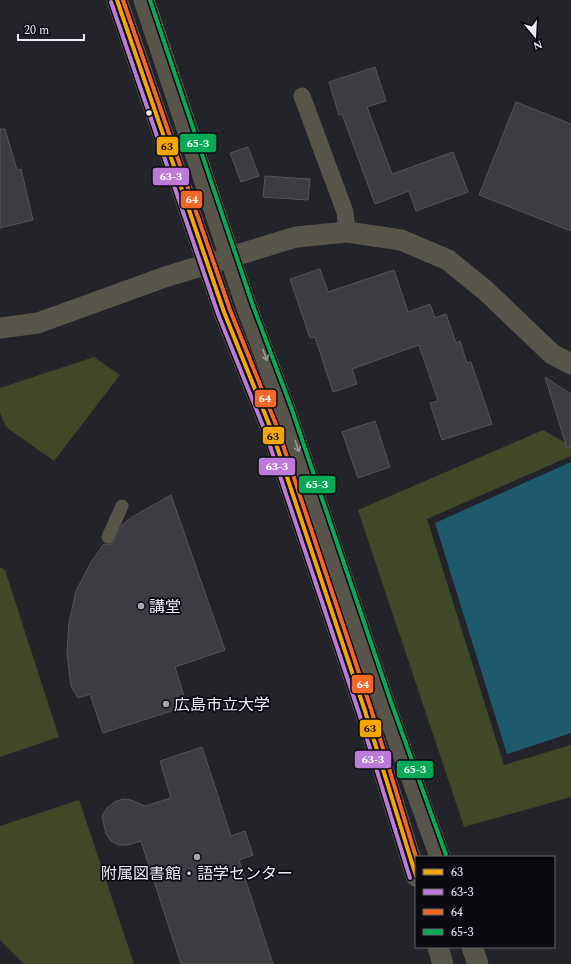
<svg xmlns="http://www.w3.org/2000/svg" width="571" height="964" font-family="Spectral,'Noto Sans JP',serif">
	<rect width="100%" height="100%" fill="#23232a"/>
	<path fill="#3e4a27" d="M94,357l26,18 -66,86 -48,-34 -6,-14v-25z
		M543,430l28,16v10l-144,63 77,246 67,-20v52l-107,30 -106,-317z
		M0,567l5,3 54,167 -59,20z
		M79,800l55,164h-110l-24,-24v-114z"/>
	<path fill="#1d5b6c" d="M571,462v271l-64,21 -72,-231z"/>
	<path fill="#3c3c42" stroke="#54545a" d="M375,67l11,34 -19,6 25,67 61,-22 15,40 -52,19 -7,-20 -34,13 -33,-90 -3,1 -10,-33z
		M516,102l55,22v107l-92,-36z
		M0,129h5l12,41 4,-1 12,51 -33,8z
		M248,147l11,29 -18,6 -11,-29z
		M265,176l45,3 -2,21 -45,-3z
		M320,269l8,23 66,-22 14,42 22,-8 5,14 11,-4 10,29 4,-2 7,22 4,-1 21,62 -50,16 -12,-37 8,-2 -19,-56 -67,24 5,15 -24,8 -18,-55 -5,1 -20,-59z
		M545,377l26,17v53l-4,1z
		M375,421l15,46 -32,11 -16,-46z
		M171,495l54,155 -50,17 12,39 -84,27 -13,-39 -12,4 -7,-12 -4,-32 2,-32 7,-31 15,-29 13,-18 4,1 5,-2 9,-18 10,-8z
		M202,747l29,89 14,-5 8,24 -14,5 34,104h-92l-40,-123 -13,4h-9l-8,-4 -5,-7 -4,-18 5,-8 7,-6 9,-3 8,1 14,6 26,-8 -11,-37z"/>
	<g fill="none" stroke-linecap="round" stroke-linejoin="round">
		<path stroke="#58564b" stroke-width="13" d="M108,537l14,-31"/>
		<path stroke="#58564b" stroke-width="17" d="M302,96l43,116 2,20"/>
		<path stroke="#58564b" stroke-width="21" d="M117,0l107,312 47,117 94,282 51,165
			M144,0l102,305 39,104 100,295 55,153
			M0,328l38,-5 127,-46 131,-40 51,-5 54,8 47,20 38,31 66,63 19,10
			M438,947l5,17
			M472,947l6,17"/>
		<defs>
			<path id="bus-1" d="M117,0l107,312 47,117 94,282 51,165"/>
			<path id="bus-2" d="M111,2l107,312 47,117 94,282 51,165"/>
			<path id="bus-3" d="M123,0l107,310 47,117 94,282 45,148"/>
			<path id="bus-4" d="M150,0l102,303 39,104 100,295 55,153"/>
		</defs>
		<use href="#bus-1" stroke="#0a0a10" stroke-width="7"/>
		<use href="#bus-2" stroke="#0a0a10" stroke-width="7"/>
		<use href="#bus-3" stroke="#0a0a10" stroke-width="7"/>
		<use href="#bus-4" stroke="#0a0a10" stroke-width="7"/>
		<use href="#bus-1" stroke="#f7a600" stroke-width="4"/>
		<use href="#bus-2" stroke="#bd7bd9" stroke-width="4"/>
		<use href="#bus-3" stroke="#f36827" stroke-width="4"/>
		<use href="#bus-4" stroke="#06aa56" stroke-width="4"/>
	</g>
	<defs><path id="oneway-shaft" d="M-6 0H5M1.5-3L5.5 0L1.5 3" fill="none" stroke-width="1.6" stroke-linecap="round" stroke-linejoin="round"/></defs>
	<g stroke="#9b9a98">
		<use href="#oneway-shaft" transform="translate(265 355) rotate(70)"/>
		<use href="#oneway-shaft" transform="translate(297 446) rotate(71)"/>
	</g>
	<circle fill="#ececf6" stroke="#0a0a10" stroke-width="1.5" cx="149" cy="113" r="3.5"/>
	<g fill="#a6a6af" stroke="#0a0a10" stroke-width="1.5">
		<circle cx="141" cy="606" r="4"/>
		<circle cx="166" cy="704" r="4"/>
		<circle cx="197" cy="857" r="4"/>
	</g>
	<g text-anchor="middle" stroke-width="3.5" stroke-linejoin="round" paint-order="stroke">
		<g font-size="16" fill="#ececf6" stroke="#0a0a10" text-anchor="start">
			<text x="149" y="612">講堂</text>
			<text x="174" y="710">広島市立大学</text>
			<text x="197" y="879" text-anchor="middle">附属図書館・語学センター</text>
		</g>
	</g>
	<g stroke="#0a0a10" stroke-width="1.5">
		<rect x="179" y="133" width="38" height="20" rx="4" fill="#06aa56"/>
		<rect x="156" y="136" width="23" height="20" rx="4" fill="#f7a600"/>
		<rect x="152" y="167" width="38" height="19" rx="4" fill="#bd7bd9"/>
		<rect x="180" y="190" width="23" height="19" rx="4" fill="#f36827"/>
		<rect x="254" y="389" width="23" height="19" rx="4" fill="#f36827"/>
		<rect x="262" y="426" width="23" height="19" rx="4" fill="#f7a600"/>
		<rect x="258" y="457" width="38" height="19" rx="4" fill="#bd7bd9"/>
		<rect x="298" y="475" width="38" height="19" rx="4" fill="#06aa56"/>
		<rect x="351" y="674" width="23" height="20" rx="4" fill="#f36827"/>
		<rect x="359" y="719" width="23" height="19" rx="4" fill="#f7a600"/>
		<rect x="354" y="750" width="38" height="19" rx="4" fill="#bd7bd9"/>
		<rect x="396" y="760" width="38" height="19" rx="4" fill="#06aa56"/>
	</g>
	<g font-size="11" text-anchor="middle" font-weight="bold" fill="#fff">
		<text x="198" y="147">65-3</text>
		<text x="171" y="180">63-3</text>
		<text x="192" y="203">64</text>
		<text x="265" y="402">64</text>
		<text x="277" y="470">63-3</text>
		<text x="317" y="488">65-3</text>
		<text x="363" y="688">64</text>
		<text x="373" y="763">63-3</text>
		<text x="415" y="773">65-3</text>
	</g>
	<g font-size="11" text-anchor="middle" font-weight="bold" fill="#111">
		<text x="167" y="150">63</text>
		<text x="273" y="440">63</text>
		<text x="370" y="732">63</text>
	</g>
	<rect x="415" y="856" width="140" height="92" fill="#0a0a10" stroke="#64646c"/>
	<rect x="423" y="869" width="20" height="6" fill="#f7a600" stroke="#64646c"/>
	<text x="451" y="876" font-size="12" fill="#ececf6">63</text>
	<rect x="423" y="889" width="20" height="6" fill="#bd7bd9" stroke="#64646c"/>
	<text x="451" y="896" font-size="12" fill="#ececf6">63-3</text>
	<rect x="423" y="909" width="20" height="6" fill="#f36827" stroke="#64646c"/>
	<text x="451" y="916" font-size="12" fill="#ececf6">64</text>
	<rect x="423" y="929" width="20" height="6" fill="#06aa56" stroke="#64646c"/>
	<text x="451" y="936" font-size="12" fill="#ececf6">65-3</text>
	<g transform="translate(535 36) rotate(162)" stroke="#0a0a10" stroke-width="3" paint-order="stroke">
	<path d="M0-3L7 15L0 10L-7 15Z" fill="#ececf6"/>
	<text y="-6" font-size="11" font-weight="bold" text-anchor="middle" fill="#ececf6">N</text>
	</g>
	<path d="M18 34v6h66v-6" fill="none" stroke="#ececf6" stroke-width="2"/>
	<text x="24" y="34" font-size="12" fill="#ececf6" stroke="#0a0a10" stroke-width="3" paint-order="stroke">20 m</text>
</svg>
